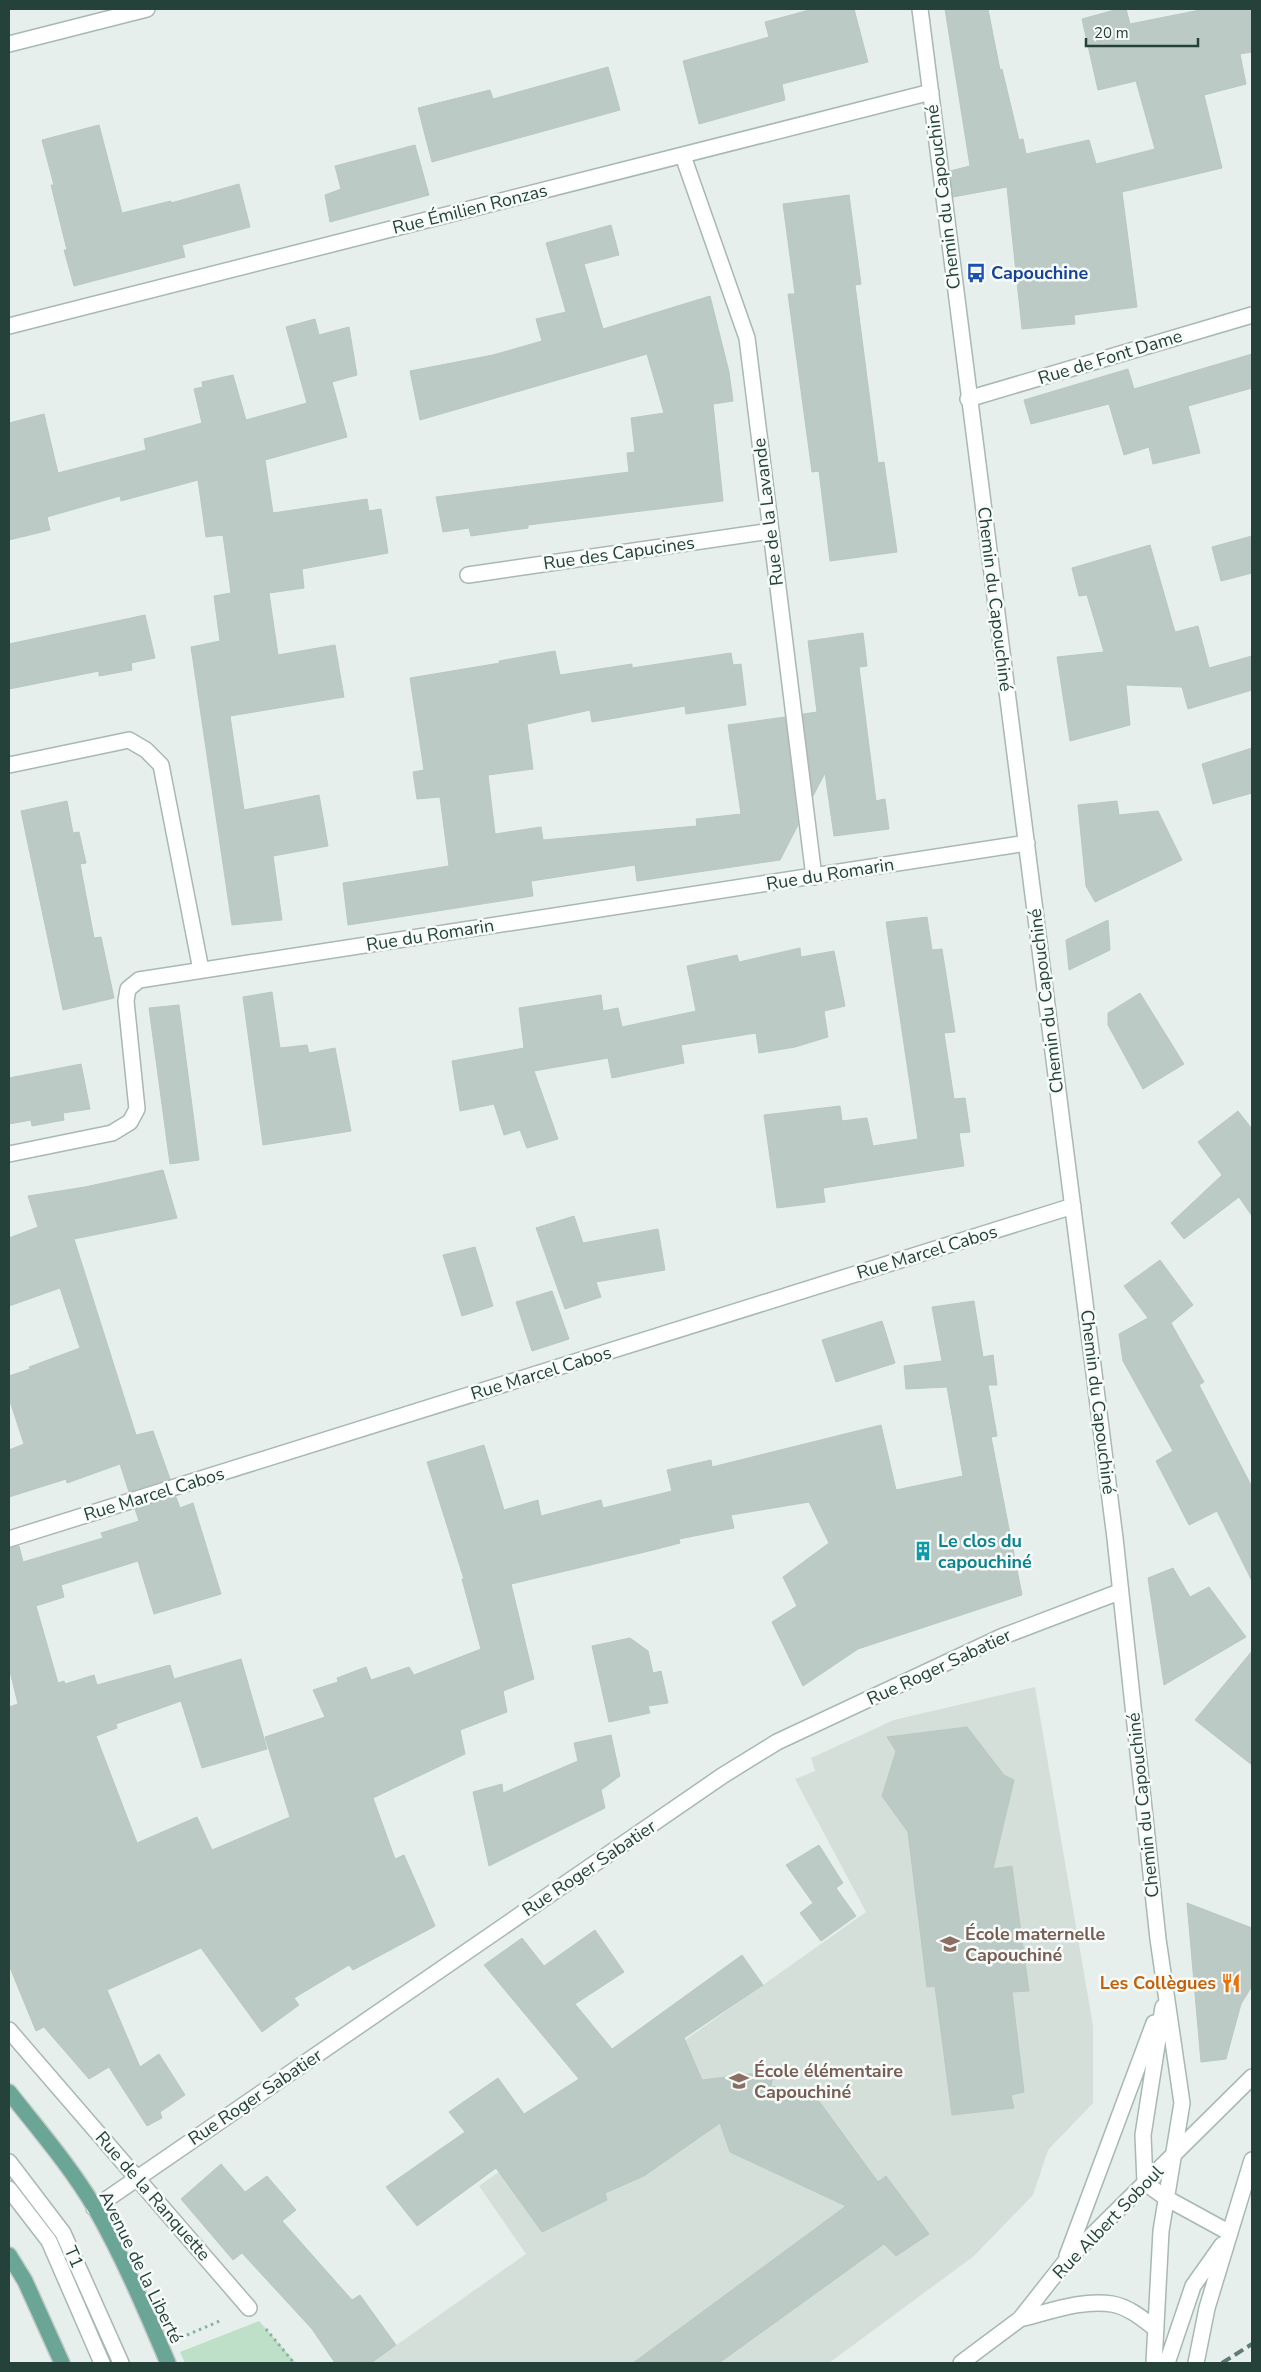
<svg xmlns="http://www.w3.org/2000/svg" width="1261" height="2372" font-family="'Nunito Sans',sans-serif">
	<rect width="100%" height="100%" fill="#e6efeb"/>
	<path fill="#d4dfda" d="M1035,1687l58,339v77l-45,47 -15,45 -59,61 -145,107h-458l155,-109 -47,-68 387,-274 -71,-133 20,-8 -4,-13 83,-38z"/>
	<path fill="#bfe0c8" d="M259,2321l37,42h-111l-5,-11z"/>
	<path fill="#bbcac4" stroke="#b8c9c2" d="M813,9h41l14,53 -86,22 3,16 -86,24 -16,-63 86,-24 -4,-15z
		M945,9h43l12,61 2,-1 17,71 4,-1 3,15 63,-14 7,24 59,-15 -19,-68 -38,9 -16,-71 36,-10h8l4,15 75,-15h47v43l-12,2 6,30 -42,11 18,73 -100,24 15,115 -63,8 1,9 -53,5 -15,-142 -54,10 -3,-26 20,-5z
		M608,67l12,43 -188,52 -14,-54 72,-18 3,9z
		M99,125l23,88 49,-12v2l68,-19 11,43 -68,18 3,12 -111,29 -10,-36h3l-16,-65h3l-12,-45z
		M415,145l14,50 -99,27 -5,-27 16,-6 -6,-23z
		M849,195l12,89 -6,1 23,178 6,-1 13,90 -67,9 -11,-90 -7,1 -24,-178h7l-12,-90z
		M611,225l8,30 -35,9 19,65 107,-33 19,76 4,29 -20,3 10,97 -195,24v3l-57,8 -2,-8 -26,4 -7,-35 193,-25 -2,-19 8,-1 -4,-34 33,-5 -17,-59 -227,66 -10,-49 83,-16 49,-14 -6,-22 30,-7 -20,-69z
		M315,319l4,16 30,-8 8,48 -25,7 15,55 -82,23 8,53 94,-14 2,12 12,-2 7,44 -86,16 2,19 -35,5 9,62 57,-10 9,52 -114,19 14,94 75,-15 9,51 -55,10 9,64 -50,5 -41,-278 29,-6 -6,-45 17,-3 -8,-58 -17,2 -8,-57 -77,21 -1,-5 -73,21 3,13 -41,10v-117l35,-9 14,59 88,-23 -2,-11 58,-16 -8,-34 9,-2 -1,-5 31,-7 13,45 61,-17 -21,-76z
		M1252,354v34l-64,18 12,47 -47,11 -4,-17 -25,8 -15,-51 -78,20 -7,-24 104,-31 6,20z
		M1252,536v37l-31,8 -9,-34z
		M1150,545l25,87 23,-6 11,42 43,-12v34l-64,19 -6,-22 -56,-2 4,40 -60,16 -13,-84 47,-5 -17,-57 -8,1 -7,-28z
		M145,615l10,43 -24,5 1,7 -33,6v-5l-90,18v-45z
		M863,633l4,33 -8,1 17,134 9,-2 4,30 -55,7 -9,-63 -12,23 -10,-82 14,-2 -9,-71z
		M555,651l5,24 72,-11v4l99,-15 2,12 8,-1 5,41 -60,9 -1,-8 -93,16 -2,-12 -63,14 6,45 -45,6 7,59 46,-7 2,13 154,-14 -1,-7 45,-5 -13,-89 57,-8 13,108 -18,35 -143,21 -2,-16 -104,16 2,15 -185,29 -5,-42 106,-17 -9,-69 -23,2 -4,-27 11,-2 -14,-92 90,-15 -1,-2z
		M1252,748v45l-39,11 -11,-40z
		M67,801l6,32 6,-1 7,31 -6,1 14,74 7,-1 13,61 -51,12 -42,-199z
		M1117,801l2,14 39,-4 24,49 -87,42 -9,-16 -8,-81z
		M927,917l5,33 10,-1 13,83 -11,1 10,66 11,-1 5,34 -11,1 5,33 -141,22 2,14 -48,6 -13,-93 76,-9 2,15 25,-3 6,28 45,-7 -32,-217z
		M1108,920l2,30 -41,20 -3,-30z
		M800,948l1,9 33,-6 11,55 -21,5 4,26 -33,10 -36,6 -3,-20 -75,12 3,18 -72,15 -4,-20 -74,13 24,68 -31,9 -7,-18 -16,5 -10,-31 -34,7 -8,-50 72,-13 -5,-40 82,-13 2,16 15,-3 4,19 74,-16 -9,-45 50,-11 2,7z
		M272,992l8,56 27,-3 2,8 26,-5 16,83 -88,14 -20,-148z
		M1140,993l44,71 -41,25 -35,-64v-12z
		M179,1005l20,155 -29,4 -21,-156z
		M81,1064l9,45 -27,4 1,7 -32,6 -1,-6 -22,4v-46z
		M1238,1111l14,18v87l-13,-19 -55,42 -13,-16 51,-48 -24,-33z
		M163,1170l14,48 -103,21 62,196 17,-4 17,48 -41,13 -9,-28 -53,19 -1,-4 -57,18v-47l15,-6 -15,-46v-22l21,-7 -1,-2 51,-19 -20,-60 -51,18v-68l29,-11 -10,-31 57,-9z
		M574,1216l9,27 75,-14 7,41 -69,12 5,15 -36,12 -29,-81z
		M475,1247l18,59 -31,10 -19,-61z
		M1160,1260l33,45 -22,18 33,59 -5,3 53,102v94l-35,-70 -28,14 -33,-64 17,-10 -50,-90 -4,-27 29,-16 -24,-32z
		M552,1291l17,48 -37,12 -16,-49z
		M974,1301l9,56 10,-2 4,30h-9l9,51 -6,1 31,158 -164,54 -55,37 -31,-64 25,-16 -14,-29 46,-34 -20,-41 -78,13 3,13 -55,11 1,4 -27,7 -142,34 23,95 -31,12 4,21 -47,18 5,24 -92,44 22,61 9,-4 31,71 -82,44 -4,-5 -55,33 5,7 -37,27 -61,-84 -94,42 33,77 19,-13 26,41 -25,17 2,6 -15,8 -38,-59 -20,12 -45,-52 -8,4 -27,-66v-258l9,-3 -9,-37v-119l10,-2 4,16 80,-24 -2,-5 38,-12 -4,-12 41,-12 4,11 13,-5 28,91 -67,20 -16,-53 -77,24 3,12 -28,9 22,77 6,-2 1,3 29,-9 3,10 73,-20 4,14 67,-20 26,90 -65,19 -21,-67 -65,23 1,4 -21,8 41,107 60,-26 15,33 78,-33 -25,-80 60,-20 -12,-27 25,-8 -1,-4 29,-11 5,13 38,-13 5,8 67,-26 -19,-70h2l-37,-117 57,-17 20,65 34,-10 3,16 60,-16 2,8 69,-17 -5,-21 44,-10 1,7 169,-42 15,65 67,-14 -16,-89 -41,2 -2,-23 38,-5 -10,-54z
		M882,1321l13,42 -59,19 -14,-42z
		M1173,1568l17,29 19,-10 37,50 -82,48 -16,-107z
		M630,1638l18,13 5,22 8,-2 7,32 -20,3 2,7 -41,9 -17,-76z
		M1252,1651v114l-57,-45z
		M967,1727l37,48 10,5 -21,89 19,-3 17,125 -17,1 12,100 -13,3 3,13 -62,7 -17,-129 -8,1 -19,-155 -26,-36 14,-45 -9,-14z
		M611,1735l9,41 -19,14 4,18 -116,58 -16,-74 29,-8 1,9 75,-32 -4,-18z
		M819,1845l24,38 -7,5 20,28 -35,25 -21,-28 13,-10 -27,-38z
		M1187,1903l65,25v58l-11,18 -15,55 -25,3z
		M595,1930l29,42 -49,32 37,45 130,-94 21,30 -79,53 18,42 72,-9 -3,15 42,7 65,89 8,-6 43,58 -33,22 -12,-12 -165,119h-86l213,-157 -116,-54 -10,-29 -76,53 -39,17 2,7 -65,32 -46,-64 -79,58 -31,-39 79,-55 -16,-20 49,-34 26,36 55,-35 -95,-114 38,-27 22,28z
		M221,2164l24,28 22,-16 29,34 -14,11 70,79 8,-5 36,50 -25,18h-36l-23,-34 -70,-76 -9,7 -52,-61z"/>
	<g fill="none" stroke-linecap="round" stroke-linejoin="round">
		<defs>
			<path id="minor" d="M920,9l195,1529 43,401 24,164 -21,128 -7,132
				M9,44l138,-35
				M683,156l64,182 67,539
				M9,326l922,-234
				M968,399l284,-84
				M468,575l303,-44
				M9,765l120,-25 17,10 15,15 40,205
				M9,1154l103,-21 18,-11 7,-13 -11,-108 2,-12 11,-9 888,-137
				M9,1539l1064,-333
				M1163,2007l-20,128 2,48 21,15 64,35
				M9,2030l240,278
				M9,2162l54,71 58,130
				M9,2189l40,52 53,122
				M94,2208l628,-432 55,-34 224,-105 118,-45
				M1067,2256l87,-233
				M1020,2319c29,-7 63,-20 92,-15 17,3 31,15 44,25
				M961,2363l59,-44 45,-57 187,-185
				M1167,2363l26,-77 29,-41
				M1196,2363l11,-55 45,-148"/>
			<path id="major" d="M9,2092c29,37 62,75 86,116 28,49 51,103 73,155
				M9,2255l16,26 37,82"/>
		</defs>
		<use href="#minor" stroke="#a8b8b2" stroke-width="18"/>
		<use href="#major" stroke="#c2cac8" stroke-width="18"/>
		<path stroke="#86b3a5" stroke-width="3" stroke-dasharray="2.5 4" stroke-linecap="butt" d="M266,2329l28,34
			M187,2335l35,-15"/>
		<use href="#minor" stroke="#fff" stroke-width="15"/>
		<use href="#major" stroke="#6aa596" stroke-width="15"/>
		<path stroke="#5f7d75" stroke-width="4" stroke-dasharray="10 5" stroke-linecap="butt" d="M1222,2363l30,-19"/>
	</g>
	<defs>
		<symbol id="bus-bare" viewBox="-9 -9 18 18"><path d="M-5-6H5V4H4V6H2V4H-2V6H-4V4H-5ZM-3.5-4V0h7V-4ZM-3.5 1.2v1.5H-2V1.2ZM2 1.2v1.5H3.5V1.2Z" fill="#1a4fb4" stroke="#f7fbf9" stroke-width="2.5" paint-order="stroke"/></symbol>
		<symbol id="building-bare" viewBox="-9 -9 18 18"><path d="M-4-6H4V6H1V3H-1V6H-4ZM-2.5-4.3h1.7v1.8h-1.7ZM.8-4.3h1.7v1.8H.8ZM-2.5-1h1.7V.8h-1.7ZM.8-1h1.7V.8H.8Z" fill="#0f9aa8" stroke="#f7fbf9" stroke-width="2.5" paint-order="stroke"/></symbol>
		<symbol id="school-bare" viewBox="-9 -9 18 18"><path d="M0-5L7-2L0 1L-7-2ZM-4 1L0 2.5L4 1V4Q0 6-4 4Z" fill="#8d6e63" stroke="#f7fbf9" stroke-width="2.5" paint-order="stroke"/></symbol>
		<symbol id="restaurant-bare" viewBox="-9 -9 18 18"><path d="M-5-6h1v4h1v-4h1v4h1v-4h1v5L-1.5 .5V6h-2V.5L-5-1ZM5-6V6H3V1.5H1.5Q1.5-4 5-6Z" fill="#e8710a" stroke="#f7fbf9" stroke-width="2.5" paint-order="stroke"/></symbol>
	</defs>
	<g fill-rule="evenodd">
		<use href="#bus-bare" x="962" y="259" width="28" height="28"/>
		<use href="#building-bare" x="909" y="1537" width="28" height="28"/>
		<use href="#school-bare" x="936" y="1930" width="28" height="28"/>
		<use href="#restaurant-bare" x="1217" y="1969" width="28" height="28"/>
		<use href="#school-bare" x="725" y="2067" width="28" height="28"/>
	</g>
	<g text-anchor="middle" stroke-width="5" stroke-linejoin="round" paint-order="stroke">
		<g font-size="18" fill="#24423a" stroke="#f7fbf9">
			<text transform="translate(943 197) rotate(-97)" y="6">Chemin du Capouchiné</text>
			<text transform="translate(470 209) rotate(-14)" y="6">Rue Émilien Ronzas</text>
			<text transform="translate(1110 357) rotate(-17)" y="6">Rue de Font Dame</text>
			<text transform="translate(768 512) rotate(-97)" y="6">Rue de la Lavande</text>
			<text transform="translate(619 553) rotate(-8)" y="6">Rue des Capucines</text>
			<text transform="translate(995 599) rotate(83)" y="6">Chemin du Capouchiné</text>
			<text transform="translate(830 874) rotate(-9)" y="6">Rue du Romarin</text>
			<text transform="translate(430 935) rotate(-9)" y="6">Rue du Romarin</text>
			<text transform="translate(1046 1001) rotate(-97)" y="6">Chemin du Capouchiné</text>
			<text transform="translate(927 1252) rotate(-17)" y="6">Rue Marcel Cabos</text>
			<text transform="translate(541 1373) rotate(-17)" y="6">Rue Marcel Cabos</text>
			<text transform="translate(1098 1402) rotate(83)" y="6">Chemin du Capouchiné</text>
			<text transform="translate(154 1494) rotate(-17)" y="6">Rue Marcel Cabos</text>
			<text transform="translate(939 1667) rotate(-25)" y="6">Rue Roger Sabatier</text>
			<text transform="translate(1143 1805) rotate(-96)" y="6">Chemin du Capouchiné</text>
			<text transform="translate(589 1868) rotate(-34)" y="6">Rue Roger Sabatier</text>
			<text transform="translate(255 2097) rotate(-34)" y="6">Rue Roger Sabatier</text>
			<text transform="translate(153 2196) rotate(49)" y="6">Rue de la Ranquette</text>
			<text transform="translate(1108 2222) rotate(-46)" y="6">Rue Albert Soboul</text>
			<text transform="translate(74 2257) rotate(66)" y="6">T1</text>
			<text transform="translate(141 2267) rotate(64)" y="6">Avenue de la Liberté</text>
		</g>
		<g font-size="18" font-weight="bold" fill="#164399" stroke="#f7fbf9" text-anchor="start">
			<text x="991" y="279">Capouchine</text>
		</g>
		<g font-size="18" font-weight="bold" fill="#0d838f" stroke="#f7fbf9" text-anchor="start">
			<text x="938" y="1547">Le clos du<tspan x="938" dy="21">capouchiné</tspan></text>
		</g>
		<g font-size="18" font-weight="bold" fill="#785e54" stroke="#f7fbf9" text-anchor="start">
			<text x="965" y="1940">École maternelle<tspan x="965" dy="21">Capouchiné</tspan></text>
			<text x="754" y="2077">École élémentaire<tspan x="754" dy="21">Capouchiné</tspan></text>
		</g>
		<g font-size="18" font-weight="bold" fill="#c56008" stroke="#f7fbf9" text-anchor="end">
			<text x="1216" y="1989">Les Collègues</text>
		</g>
	</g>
	<rect width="1261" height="2372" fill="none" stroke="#24423a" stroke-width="20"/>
	<path d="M1086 38v8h112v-8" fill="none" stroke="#24423a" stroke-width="2.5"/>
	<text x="1094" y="38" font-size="15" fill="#24423a" stroke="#f7fbf9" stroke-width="4" paint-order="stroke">20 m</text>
</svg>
